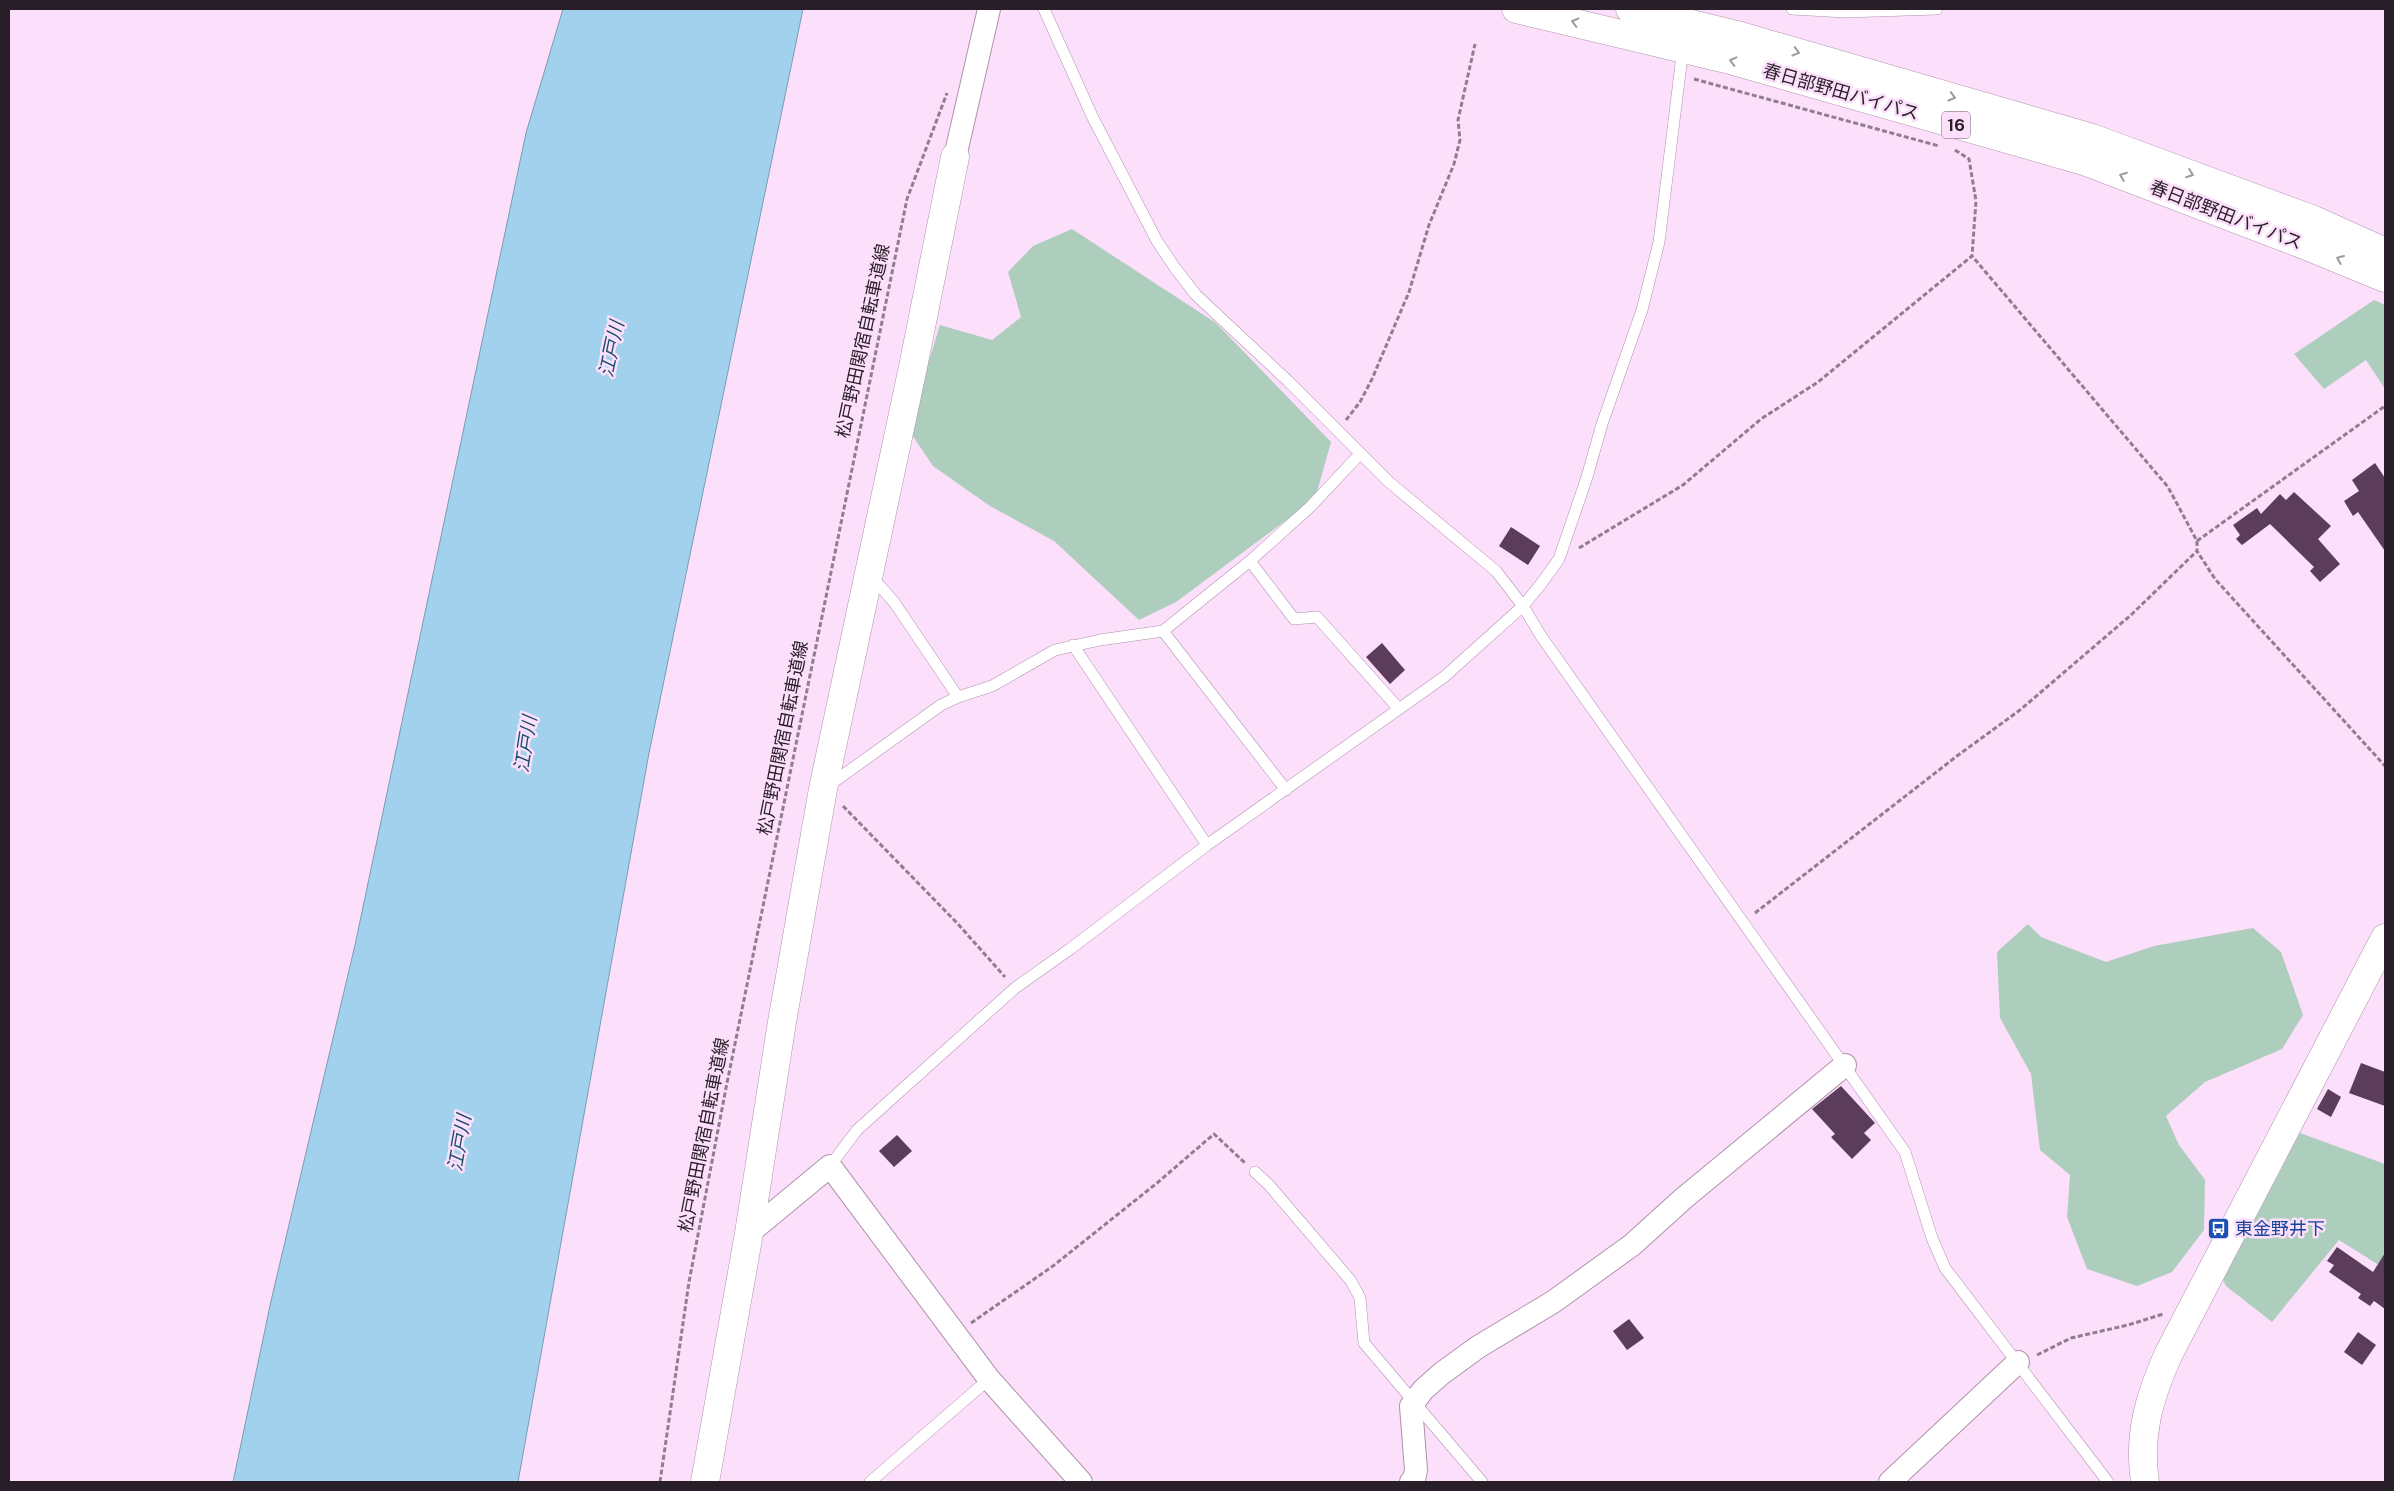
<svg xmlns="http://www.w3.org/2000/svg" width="2394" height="1491" font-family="'Public Sans','Noto Sans JP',sans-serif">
	<rect width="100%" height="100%" fill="#fcdffa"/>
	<path fill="#aecebd" d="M1072,229l144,94 115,119 -16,57 -139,103 -37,18 -85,-79 -64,-35 -57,-40 -25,-37 32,-104 52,15 29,-23 -13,-45 25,-26z
		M2374,300l11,5v84l-19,-29 -42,29 -30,-35z
		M2028,924l13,13 65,25 48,-16 99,-18 28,24 22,63 -21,34 -77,33 -39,34 13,29 26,35 -1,50 -32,42 -35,14 -50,-17 -20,-52 3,-42 -30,-25 -9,-76 -31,-56 -3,-66z
		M2300,1133l85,31v105l-46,-29 -67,82 -46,-36 -3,-6z"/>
	<path fill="#a2d1ee" stroke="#7d9bb2" d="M563,9h240l-154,744 -131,729h-285l38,-181 84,-356 171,-812z"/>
	<path fill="#5b3c5a" d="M2375,463l10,15v73l-27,-39 -5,4 -9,-15 15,-10 -7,-11z
		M2294,492l37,34 -13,13 22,25 -20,18 -10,-11 4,-4 -44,-43 -28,21 -6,-6 4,-4 -7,-10 24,-17 4,6 19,-20 6,6z
		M1511,527l29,19 -12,19 -29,-19z
		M1382,643l23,27 -15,14 -24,-27z
		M2361,1063l24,9v34l-36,-13z
		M1841,1086l34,37 -11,10 7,7 -19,19 -21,-22 4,-3 -23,-25z
		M2328,1089l13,8 -10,20 -14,-8z
		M897,1135l15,16 -18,16 -15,-16z
		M2337,1247l36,25 12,-19v56l-11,-8 -4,5 -12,-8 3,-4 -32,-22 5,-7 -7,-4z
		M1629,1319l15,19 -17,12 -14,-19z
		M2358,1332l18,13 -14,20 -18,-13z"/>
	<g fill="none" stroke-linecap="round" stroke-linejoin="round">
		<defs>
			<path id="service" d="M1044,9l49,109 64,123 18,27 21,27 92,86 101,101 107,89 27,35 18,30 364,516 27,86 13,30 163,214
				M1792,9l53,3 92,-3
				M1250,561l44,58 23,-2 82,92
				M870,575l24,27 64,95
				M1163,631l123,159
				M1073,645l134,200
				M828,786l113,-81 17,-8 34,-11 63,-36 45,-10 63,-9 87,-70 60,-54 50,-53
				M830,1166l27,-36 158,-142 55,-39 137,-104 237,-168 79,-71 18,-22 18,-25 28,-82 15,-53 40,-114 17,-68 24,-194
				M1255,1172l14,13 82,96 9,17 4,45 118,139
				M870,1482l119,-103"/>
			<path id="minor" d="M955,157l34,-148
				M749,1233l81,-67 159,213 92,103
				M1411,1482l3,-2 2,-10 -5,-64 12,-16 18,-16 37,-27 75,-45 79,-57 52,-47 161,-133
				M1890,1482l128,-120"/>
			<path id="tertiary" d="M705,1482l44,-249 33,-211 41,-233 90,-422 42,-210
				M2145,1482c-7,-47 4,-84 23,-127l217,-417"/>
			<path id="trunk" d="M1516,9l218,52 350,100 223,85 78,32
				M1630,9l107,26 355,103 222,82 71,32"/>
		</defs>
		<use href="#service" stroke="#ae93ac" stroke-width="12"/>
		<use href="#minor" stroke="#ae93ac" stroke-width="24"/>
		<use href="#tertiary" stroke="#ae93ac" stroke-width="29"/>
		<use href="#trunk" stroke="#ae93ac" stroke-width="29"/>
		<path stroke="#907d8f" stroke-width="3" stroke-dasharray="5 2.5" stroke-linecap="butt" d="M1694,79l245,67
			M1955,150l14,9 7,42 -4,55
			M1346,420l14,-18 12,-23 37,-87 20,-67 25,-61 6,-24 -2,-20 17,-76
			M2197,541l188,-135
			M1579,548l104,-63 78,-66 57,-37 154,-126 196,231 29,54v10l18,28 170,187
			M843,806l115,118 47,53
			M1755,913l202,-157 63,-46 111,-95 66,-64
			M971,1323l82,-57 104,-83 57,-49 31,29
			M2037,1355l34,-17 57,-13 35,-11
			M660,1482l29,-200 37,-194 181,-889 40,-106"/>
		<use href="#service" stroke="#fff" stroke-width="11"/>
		<use href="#minor" stroke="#fff" stroke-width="22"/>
		<use href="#tertiary" stroke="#fff" stroke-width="28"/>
		<use href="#trunk" stroke="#fff" stroke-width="28"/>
	</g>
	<defs><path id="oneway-chevron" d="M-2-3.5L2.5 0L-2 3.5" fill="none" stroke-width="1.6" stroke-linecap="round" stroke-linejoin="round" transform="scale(1.25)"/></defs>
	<g stroke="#9e9a9e">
		<use href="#oneway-chevron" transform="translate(1575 22) rotate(-166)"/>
		<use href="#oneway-chevron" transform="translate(1796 52) rotate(16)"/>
		<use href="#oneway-chevron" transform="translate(1733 61) rotate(-166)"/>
		<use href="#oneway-chevron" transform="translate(1952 97) rotate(16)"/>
		<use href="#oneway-chevron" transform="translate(2190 174) rotate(20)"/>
		<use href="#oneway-chevron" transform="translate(2123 176) rotate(-159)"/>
		<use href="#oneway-chevron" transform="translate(2340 259) rotate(-157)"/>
	</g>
	<defs>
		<symbol id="bus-square" viewBox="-11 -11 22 22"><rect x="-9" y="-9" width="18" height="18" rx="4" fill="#1a4fb4" stroke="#fcdffa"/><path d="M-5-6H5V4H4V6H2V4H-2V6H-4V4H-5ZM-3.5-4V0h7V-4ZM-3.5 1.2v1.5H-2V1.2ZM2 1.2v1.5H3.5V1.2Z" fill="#fff"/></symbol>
	</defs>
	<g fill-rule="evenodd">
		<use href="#bus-square" x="2206" y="1216" width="25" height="25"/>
	</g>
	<g text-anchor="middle" stroke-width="5" stroke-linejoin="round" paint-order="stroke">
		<rect fill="#fcdffa" stroke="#685866" stroke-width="1" x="1942" y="111.5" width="28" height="27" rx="4"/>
		<g font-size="16" font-weight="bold" fill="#281e27">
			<text x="1956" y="131">16</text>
		</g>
		<g font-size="18" fill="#281e27" stroke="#fcdffa">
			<text transform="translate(1841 92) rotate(16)" y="6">春日部野田バイパス</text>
			<text transform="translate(2226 215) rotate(21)" y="6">春日部野田バイパス</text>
			<text transform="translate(863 341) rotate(-78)" y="6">松戸野田関宿自転車道線</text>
			<text transform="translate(783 738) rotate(-79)" y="6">松戸野田関宿自転車道線</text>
			<text transform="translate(704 1135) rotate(-79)" y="6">松戸野田関宿自転車道線</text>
		</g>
		<g font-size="18" fill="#164399" stroke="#fcdffa" text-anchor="start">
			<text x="2235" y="1235">東金野井下</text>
		</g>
		<g font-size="19" font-style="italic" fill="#174f6c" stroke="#fcdffa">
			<text transform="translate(611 349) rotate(-78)" y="7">江戸川</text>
			<text transform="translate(525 744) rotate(-81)" y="7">江戸川</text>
			<text transform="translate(459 1143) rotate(-80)" y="7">江戸川</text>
		</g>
	</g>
	<rect width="2394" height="1491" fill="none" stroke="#281e27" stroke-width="20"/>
</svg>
